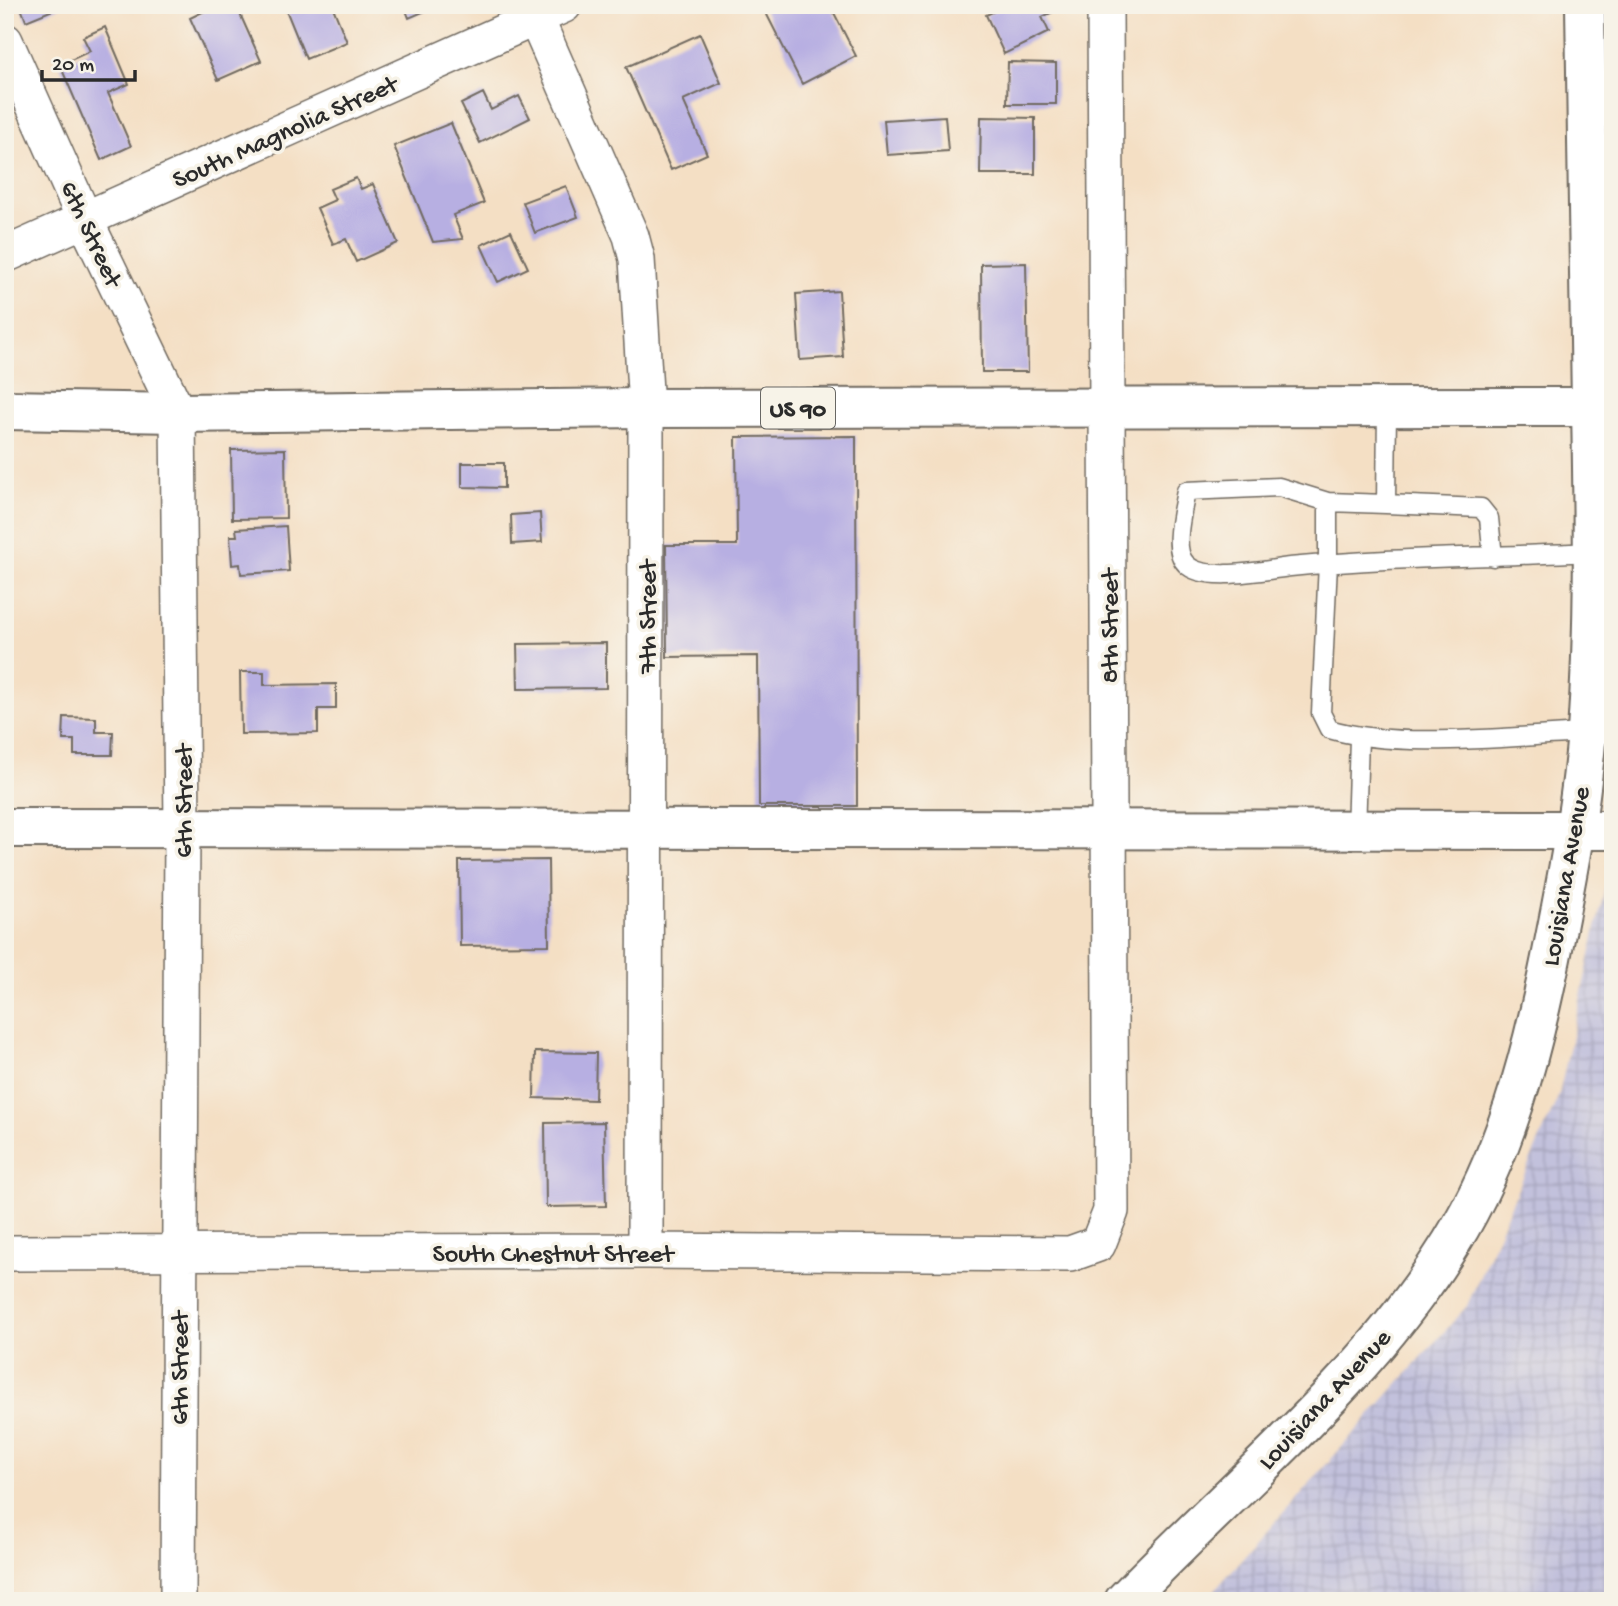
<svg xmlns="http://www.w3.org/2000/svg" width="1618" height="1606" font-family="'Gochi Hand',sans-serif">
	<defs>
		<pattern id="industrial-grid" width="8" height="8" patternUnits="userSpaceOnUse" patternTransform="scale(1.75)"><rect width="8" height="8" fill="#c2c1dc"/><path d="M0 4h8M4 0v8" fill="none" stroke="#a7a6bd"/></pattern>
	</defs>
	<rect width="100%" height="100%" fill="#f7f3e8"/>
	<filter id="ink" filterUnits="userSpaceOnUse"><feTurbulence type="fractalNoise" baseFrequency=".0143" numOctaves="2"/><feDisplacementMap in="SourceGraphic" scale="14" xChannelSelector="R" yChannelSelector="G"/><feConvolveMatrix kernelMatrix="1 2 1 2 8 2 1 2 1" color-interpolation-filters="sRGB"/></filter>
	<filter id="wash" filterUnits="userSpaceOnUse"><feTurbulence type="fractalNoise" baseFrequency=".00686" numOctaves="4" result="noise"/><feDisplacementMap in="SourceGraphic" scale="28" xChannelSelector="R" yChannelSelector="G"/><feGaussianBlur stdDeviation="1.57" result="paint"/><feColorMatrix in="noise" values="0 0 0 0 0 0 0 0 0 0 0 0 0 0 0 0 0 1.4 0 .05"/><feComposite in="paint" operator="in"/></filter>
	<g filter="url(#wash)">
		<rect width="100%" height="100%" fill="#f4dfc4"/>
		<path fill="url(#industrial-grid)" d="M1610,865h3v736h-408l262,-295 92,-211z"/>
		<g id="blocks">
			<path fill="#b7afe2" d="M20,5h45l-39,16z
				M217,5h19l25,56 -43,19 -28,-62z
				M284,5h48l15,37 -41,17z
				M404,5h35l-30,13z
				M767,5h63l26,51 -54,28 -39,-77z
				M1007,5h46l2,6 -13,6 7,15 -45,22 -18,-39z
				M105,27l24,57 -21,9 23,53 -30,14 -41,-95 30,-14 -7,-14z
				M700,34l21,49 -38,17 24,54 -36,16 -45,-103z
				M1008,62l48,1v41h-49z
				M483,93l8,17 28,-14 11,22 -50,25 -19,-39z
				M945,116l3,35 -61,4 -3,-35z
				M981,117l54,1v56h-55z
				M451,123l33,80 -31,12 10,24 -30,3 -39,-96z
				M356,178l5,11 12,-5 25,59 -42,19 -10,-23 -13,5 -16,-36 18,-8 -5,-11z
				M566,186l12,31 -43,16 -12,-31z
				M511,231l17,37 -30,14 -17,-37z
				M1026,263l2,109h-46l-1,-108z
				M839,291l4,66 -43,3 -4,-66z
				M856,436l1,370h-98l-1,-150 -91,1 -1,-112h71l-1,-108z
				M285,449l1,69 -54,1 -1,-69z
				M462,463h42v25l-42,-1z
				M540,513l2,29 -30,2 -1,-29z
				M286,526l3,45 -48,3 -1,-10 -8,1 -2,-29h7l-1,-7z
				M606,643v45l-88,1 -1,-45z
				M240,672h24v13l72,-1v25h-18v24l-77,1z
				M64,717l32,1v14h17l-1,23h-38v-15h-11z
				M548,860l1,85 -89,1 -1,-85z
				M535,1052l61,1 -1,47 -61,-2z
				M604,1122l2,84 -60,1 -1,-84z"/>
		</g>
	</g>
	<g filter="url(#ink)">
		<use href="#blocks" fill-opacity="0" stroke="#716a61" stroke-width="2"/>
		<g fill="none" stroke-linecap="round" stroke-linejoin="round">
			<defs>
				<path id="lane" d="M1387,407l-1,97 -58,-2v61l-7,150 8,16c70,21 183,7 258,4
					M1328,502l-49,-15 -93,4c-3,19 -15,58 0,73 18,19 79,6 104,3 100,-10 203,-10 304,-15
					M1386,504l95,4 8,10 4,39
					M1356,832l3,-94"/>
				<path id="street" d="M530,5l101,231 6,23 9,149 -1,843
					M5,41l80,179 93,193 4,415 -4,773
					M5,255l559,-250
					M5,1253l640,-2 425,3 28,-10 13,-33 -6,-1206"/>
				<path id="secondary" d="M1124,1601c111,-116 242,-220 327,-358 54,-87 80,-186 100,-285 15,-75 30,-151 36,-227 8,-108 6,-216 4,-324"/>
				<path id="primary" d="M1585,5l6,402"/>
				<path id="highway" d="M5,410l173,3 468,-5 967,-1
					M5,828l1608,2"/>
			</defs>
			<use href="#lane" stroke="#716a61" stroke-width="21"/>
			<use href="#street" stroke="#716a61" stroke-width="38"/>
			<use href="#secondary" stroke="#716a61" stroke-width="42"/>
			<use href="#primary" stroke="#716a61" stroke-width="42"/>
			<use href="#highway" stroke="#716a61" stroke-width="42"/>
			<use href="#lane" stroke="#fff" stroke-width="18"/>
			<use href="#street" stroke="#fff" stroke-width="35"/>
			<use href="#secondary" stroke="#fff" stroke-width="38"/>
			<use href="#primary" stroke="#fff" stroke-width="38"/>
			<use href="#highway" stroke="#fff" stroke-width="38"/>
		</g>
	</g>
	<g text-anchor="middle" stroke-width="7" stroke-linejoin="round" paint-order="stroke">
		<rect fill="#f7f3e8" stroke="#686764" stroke-width="2" x="761" y="387.5" width="74" height="41" rx="5"/>
		<g font-size="24" font-weight="bold" fill="#2b2b2b">
			<text x="798" y="416">US 90</text>
		</g>
		<g font-size="26" fill="#2b2b2b" stroke="#f7f3e8">
			<text transform="translate(284 130) rotate(-24)" y="9">South Magnolia Street</text>
			<text transform="translate(93 233) rotate(65)" y="9">6th Street</text>
			<text transform="translate(646 617) rotate(-90)" y="9">7th Street</text>
			<text transform="translate(1108 626) rotate(-90)" y="9">8th Street</text>
			<text transform="translate(182 801) rotate(-90)" y="9">6th Street</text>
			<text transform="translate(1564 876) rotate(-80)" y="9">Louisiana Avenue</text>
			<text x="553" y="1261">South Chestnut Street</text>
			<text transform="translate(178 1368) rotate(-90)" y="9">6th Street</text>
			<text transform="translate(1323 1398) rotate(-47)" y="9">Louisiana Avenue</text>
		</g>
	</g>
	<rect width="1618" height="1606" fill="none" stroke="#f7f3e8" stroke-width="28"/>
	<path d="M42 70v10h93v-10" fill="none" stroke="#2b2b2b" stroke-width="3.5"/>
	<text x="52" y="70" font-size="21" fill="#2b2b2b" stroke="#f7f3e8" stroke-width="5" paint-order="stroke">20 m</text>
</svg>
